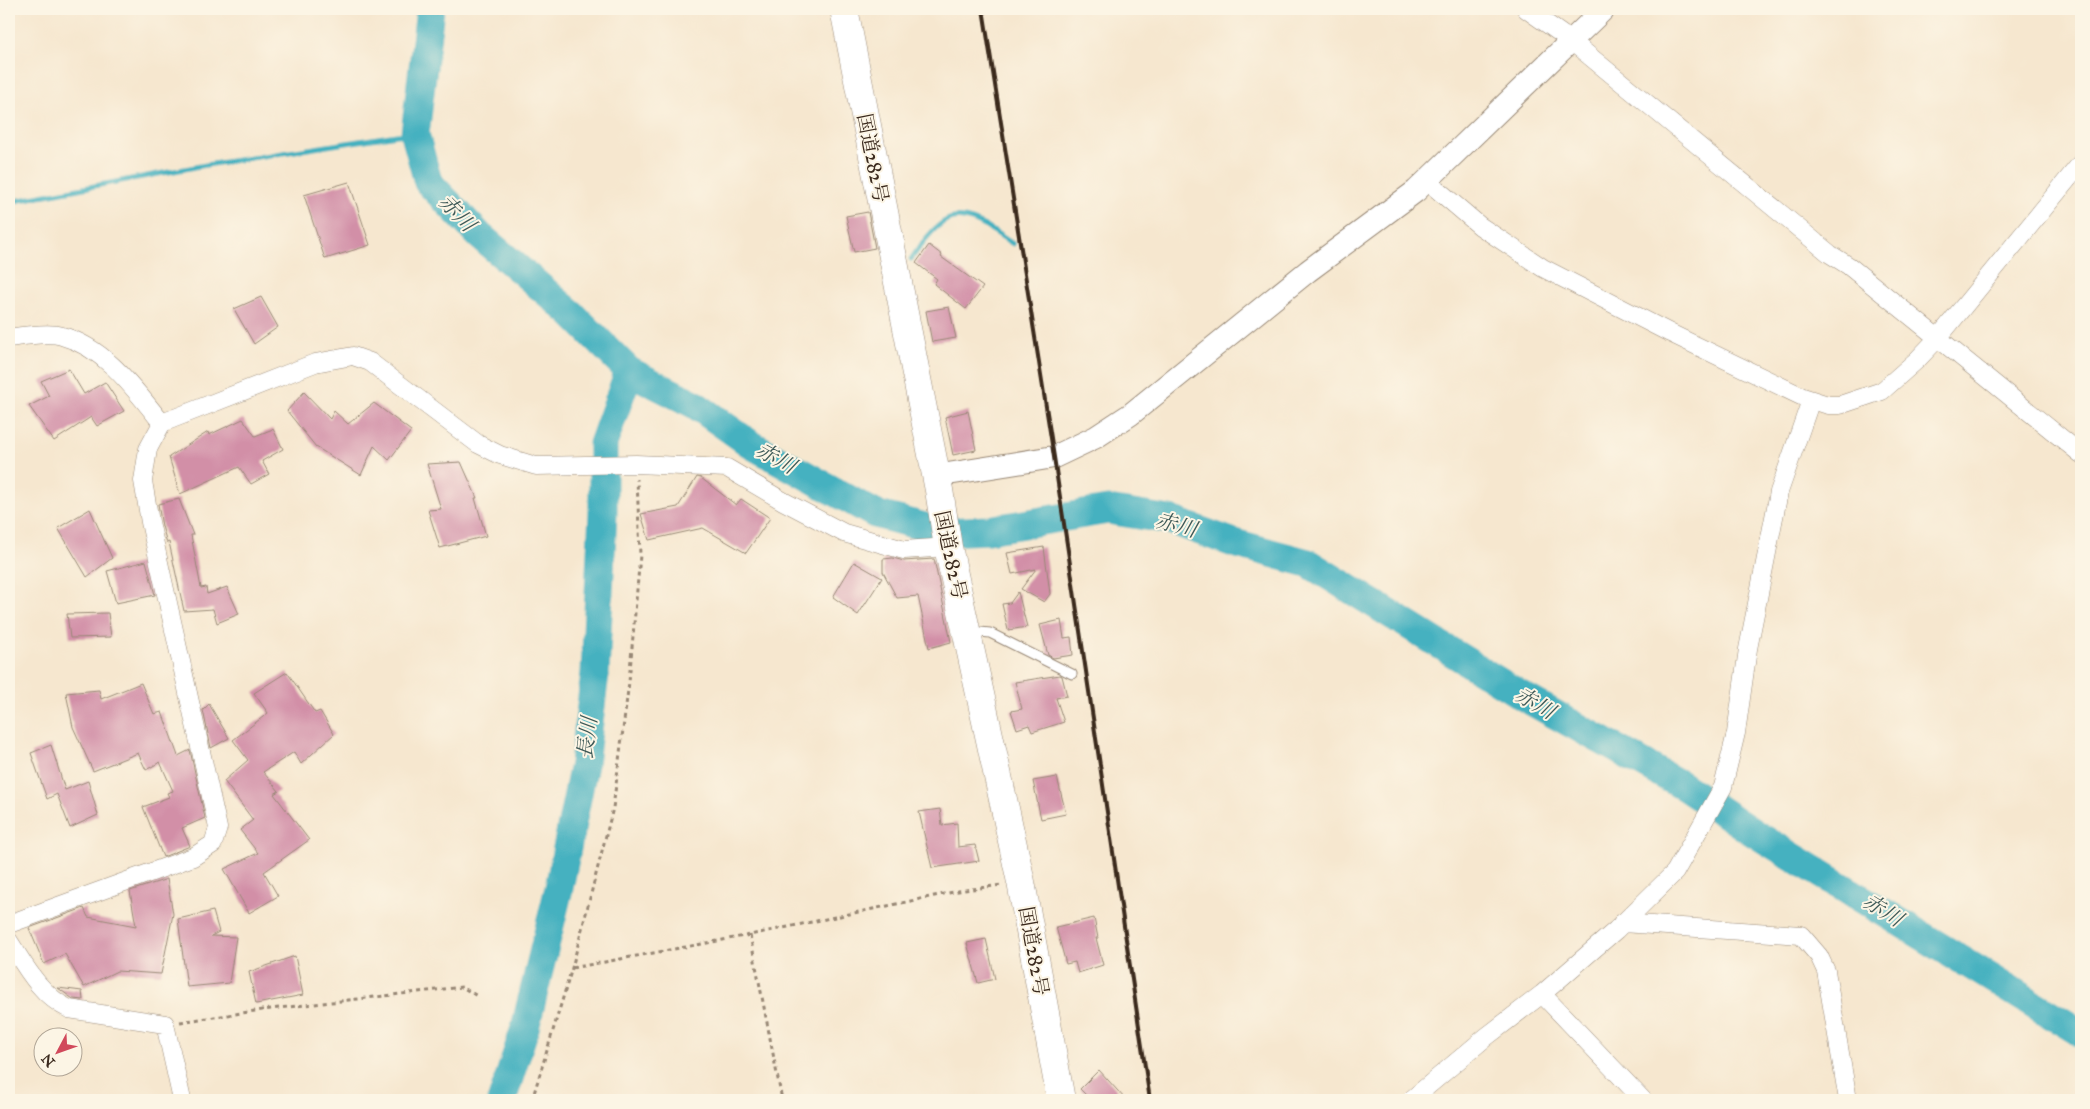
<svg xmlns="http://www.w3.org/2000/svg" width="2090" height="1109" font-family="'IM FELL Great Primer','Noto Serif JP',serif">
	<rect width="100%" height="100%" fill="#fcf5e5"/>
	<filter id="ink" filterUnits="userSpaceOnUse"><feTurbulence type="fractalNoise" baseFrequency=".02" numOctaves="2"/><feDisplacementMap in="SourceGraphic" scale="10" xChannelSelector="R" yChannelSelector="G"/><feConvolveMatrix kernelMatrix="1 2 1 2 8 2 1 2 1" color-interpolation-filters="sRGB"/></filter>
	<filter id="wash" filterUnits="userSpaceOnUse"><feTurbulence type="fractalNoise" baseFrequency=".0096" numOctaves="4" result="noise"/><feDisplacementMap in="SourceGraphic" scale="20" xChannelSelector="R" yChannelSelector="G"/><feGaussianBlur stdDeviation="1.12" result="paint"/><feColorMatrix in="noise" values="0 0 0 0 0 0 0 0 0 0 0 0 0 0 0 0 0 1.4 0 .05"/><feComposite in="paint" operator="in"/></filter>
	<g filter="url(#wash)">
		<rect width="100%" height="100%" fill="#f6e7cf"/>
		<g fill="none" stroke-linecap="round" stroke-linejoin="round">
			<path stroke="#44b1c0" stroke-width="5" d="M9,202l197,-37 191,-30 18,-1
				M911,259c9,-12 18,-27 31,-36 22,-17 52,9 71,21"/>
			<path stroke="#44b1c0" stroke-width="29" d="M430,9l-15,125 13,48 52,54 91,77 58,58 65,33 58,41 123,69 69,18 44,-2 120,-20 62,10 64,23 74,20 216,134 159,89 71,47 327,200
				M502,1100l23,-72 34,-140 25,-124 11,-91 8,-160v-69l26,-73"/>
		</g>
		<g id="blocks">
			<path fill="#d28fa7" d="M349,182l21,63 -45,14 -21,-64z
				M868,212l7,36 -21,4 -8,-36z
				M929,245l13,10 -1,2 42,30 -17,22 -32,-25 3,-5 -21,-16z
				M261,297l17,30 -24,17 -20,-35z
				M949,307l7,31 -24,4 -6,-31z
				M69,369l15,25 21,-12 19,29 -27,15 -6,-9 -37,24 -25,-35 20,-10 -8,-15z
				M304,392l26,27 4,-8 14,13 26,-21 37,28 -22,29 -15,-14 -13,29 -45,-28 -29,-36z
				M968,411l8,39 -23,5 -8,-38z
				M243,419l12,17 18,-7 10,20 -21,12 7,13 -18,10 -12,-17 -59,27 -11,-37 39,-25 1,3z
				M461,462l16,36h-2l11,38 -46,12 -12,-38 13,-1 -14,-45z
				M697,477l4,1 35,27 5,-6 29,19 -24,35 -43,-25 -54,12 -8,-26 37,-7z
				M179,499l14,36h-2l10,53 5,-1 1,7 20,-7 12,27 -22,9 -4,-14 -29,2 -15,-69 -2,1 -5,-17 -4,-22z
				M90,509l22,49 -25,19 -29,-49z
				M1044,547l6,47 -6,8 -23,-13 15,-20 -24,5 -5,-21z
				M893,558l11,3 30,-2 17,83 -22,6 -11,-52 -21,2 -14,-26v-13z
				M146,561l9,34 -39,8 -9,-32z
				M854,562l28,16 -24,37 -25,-18z
				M1018,592l9,35 -19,3 -6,-26 8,-1z
				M108,613l3,24 -41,1 -3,-24z
				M1061,620l3,18 7,-1 2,18 -20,3 -5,-3 -8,-30z
				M287,672l28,41 5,-2 14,23 -33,30 -7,-12 -31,20 16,19 -5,3 35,46 -45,32 14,24 -29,17 -25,-44 34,-16 -18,-23 13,-10 -29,-39 24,-21 -15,-20 35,-27 -14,-20z
				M1060,675l2,1 5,20 -11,2 8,24 -32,10 -3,-7 -12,4 -6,-18 11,-2 -7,-27z
				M141,683l13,31 8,-2 16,44 12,-6 15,68 -23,10 8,18 -27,11 -20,-50 26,-10 -2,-4 6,-2 -13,-29 -14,8 -8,-17 -45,18 -20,-44 -7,-34 33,-3 2,9z
				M209,704l20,34 -18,10 -8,-38z
				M51,745l14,45 23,-9 10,34 -28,13 -13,-34 -10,5 -16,-46z
				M1057,777l9,37 -25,5 -8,-38z
				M940,809l2,16 15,-2 1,24 17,-2 4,16 -47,7 -13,-56z
				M167,879l6,35 -12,60 -44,-3 -33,16 -19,-33 -21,10 -15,-36 55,-20 4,9 48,9 -6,-35z
				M213,911l6,21 -8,4 25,1 -7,46 -42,4 -9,-68z
				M1094,918l4,20h-2l7,27 -25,8 -3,-11 -9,2 -10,-37z
				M986,939l9,40 -17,4 -11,-40z
				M295,956l8,39 -47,9 -7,-32z
				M58,988l24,3 1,9 -10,-1z
				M1099,1070l27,30h-35l-11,-11z"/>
		</g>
	</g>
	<g filter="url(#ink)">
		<use href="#blocks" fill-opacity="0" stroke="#988876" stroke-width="1"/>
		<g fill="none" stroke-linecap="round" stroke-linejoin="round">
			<defs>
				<path id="service" d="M970,631l20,2 82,41"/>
				<path id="minor" d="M1526,9l44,31 260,214 19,12 232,188
					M1426,180l54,46 63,42 127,65 133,64 25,8h12l42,-14 35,-31 21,-22 143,-175
					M9,338c13,-2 41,-6 53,-2 44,12 73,54 100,87
					M1622,923l179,12 18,21 7,15 22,129
					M9,924l184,-67 20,-13 5,-16 -68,-306 -7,-41 5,-32 14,-26 153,-60 38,-7 17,6 108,82 22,11 36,11 100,-2 91,4 56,33 61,32 60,17 44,-3
					M9,941c16,25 32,55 60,68l96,15 17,76
					M1542,994l101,106
					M1411,1100l75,-63 56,-43 74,-64 59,-58 48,-85 13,-54 12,-84 31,-157 32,-92"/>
				<path id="tertiary" d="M935,476l119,-19 42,-20 35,-23 177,-143 108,-80 188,-182"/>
				<path id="trunk" d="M844,9l95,481 9,57 73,335 40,218"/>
			</defs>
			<use href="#service" stroke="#988876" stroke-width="11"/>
			<use href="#minor" stroke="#988876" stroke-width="19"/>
			<use href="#tertiary" stroke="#988876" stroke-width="24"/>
			<use href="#trunk" stroke="#988876" stroke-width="29"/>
			<path stroke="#988876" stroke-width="3" stroke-dasharray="4 4" stroke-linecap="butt" d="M750,935l32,165
				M572,968l178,-33 208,-44 43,-6
				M180,1022l82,-12 200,-23 15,9
				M532,1100l40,-132 41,-160 16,-126 11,-127 -3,-76"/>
			<use href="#service" stroke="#fff" stroke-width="9"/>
			<use href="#minor" stroke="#fff" stroke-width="18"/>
			<use href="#tertiary" stroke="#fff" stroke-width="22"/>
			<use href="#trunk" stroke="#fff" stroke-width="28"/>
			<path stroke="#3b2a1e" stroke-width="4" d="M983,9l71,448 96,643"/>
		</g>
	</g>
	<g text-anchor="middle" stroke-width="4" stroke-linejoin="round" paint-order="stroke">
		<g font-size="20" fill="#3b2a1e" stroke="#fcf5e5">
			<text transform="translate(873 158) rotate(79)" y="7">国道282号</text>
			<text transform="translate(951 555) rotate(78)" y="7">国道282号</text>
			<text transform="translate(1034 951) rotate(80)" y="7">国道282号</text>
		</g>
		<g font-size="21" font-style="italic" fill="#3e5957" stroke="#fcf5e5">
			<text transform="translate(457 213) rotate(46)" y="7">赤川</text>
			<text transform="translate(776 458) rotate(29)" y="7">赤川</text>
			<text transform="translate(1176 525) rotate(15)" y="7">赤川</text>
			<text transform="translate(1535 703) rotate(30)" y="7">赤川</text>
			<text transform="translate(587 738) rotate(-83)" y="7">長川</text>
			<text transform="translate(1883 910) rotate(32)" y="7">赤川</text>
		</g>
	</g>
	<rect width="2090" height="1109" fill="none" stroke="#fcf5e5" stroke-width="30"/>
	<g transform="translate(58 1052) rotate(229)"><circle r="24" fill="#fcf5e5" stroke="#afa495"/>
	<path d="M0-4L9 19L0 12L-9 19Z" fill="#d1495b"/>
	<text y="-8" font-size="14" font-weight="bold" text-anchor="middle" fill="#3b2a1e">N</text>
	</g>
</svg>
